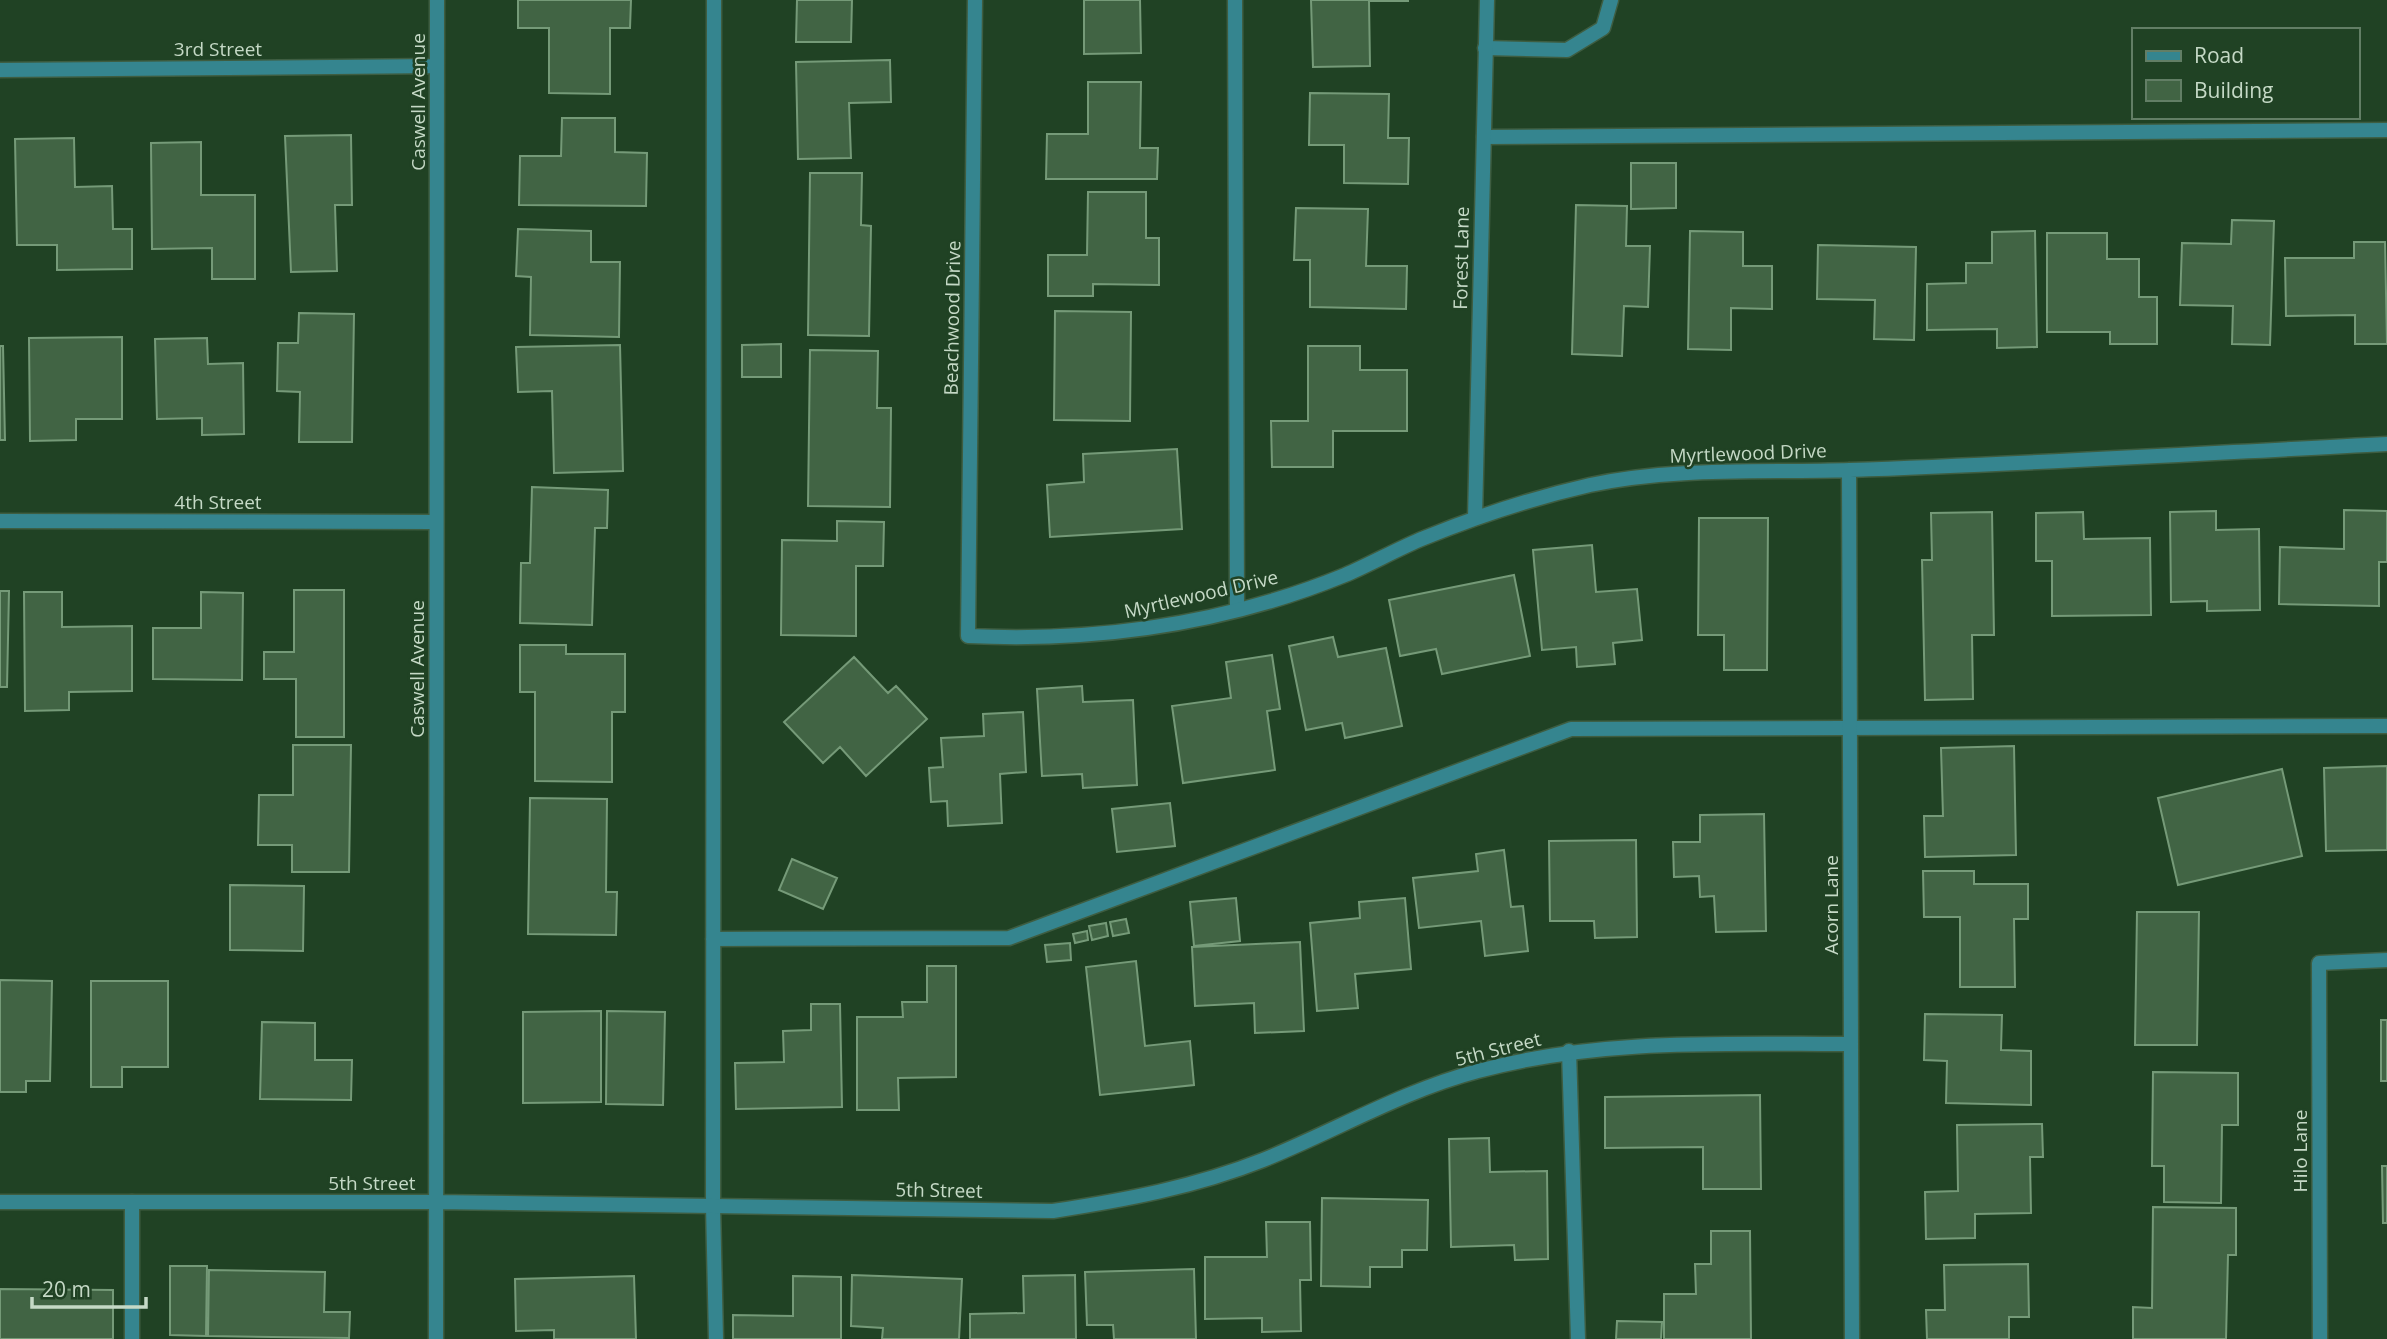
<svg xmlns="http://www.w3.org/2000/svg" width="2387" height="1339" font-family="'Open Sans',sans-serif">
	<rect width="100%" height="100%" fill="#204224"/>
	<path fill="#416444" stroke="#759a78" stroke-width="2" d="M518,0h113l-1,28h-20v66l-61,-1v-65h-31z
		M797,0h55l-1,42h-55z
		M1084,0h56l1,53 -57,1z
		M1311,0h97v1h-39l1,65 -57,1z
		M890,60l1,42 -42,1 2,55 -53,1 -2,-97z
		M1088,82h53l-1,66h18l-1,31h-111l1,-45h41z
		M1310,93l79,1 -1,44h21l-1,46 -64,-1v-38h-35z
		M562,118h53v34l32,1 -1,53 -127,-1 1,-49h41z
		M351,135l1,70h-17l2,66 -46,1 -6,-136z
		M74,138l1,49 37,-1 1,43h19v40l-75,1v-25h-40l-2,-106z
		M201,142v53h54v84h-43v-31l-60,1 -1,-106z
		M1631,163h45v45l-45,1z
		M810,173h52l-1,52 10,1 -2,110 -61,-1z
		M1088,192h58v46h13v47l-66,-1v12h-45v-41h39z
		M1576,205l51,1 -1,40h24l-2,61 -24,-1 -2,50 -50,-2z
		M1296,208l72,1 -2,57h41l-1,43 -96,-2v-47h-16z
		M2232,220l42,1 -4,124 -38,-1 1,-38 -53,-1 2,-62 49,1z
		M518,229l73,2v31h29l-1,75 -89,-2 1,-58 -15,-1z
		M1690,231l53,1v34h29v43l-41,-1v42l-43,-1z
		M2035,231l2,116 -40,1v-19l-70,1v-46l39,-1v-20h26v-31z
		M2047,233h60v26h32v38h18v47h-47v-12h-63z
		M2354,242h31l2,102h-32v-29l-69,1 -1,-58h69z
		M1818,245l98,2 -2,93 -40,-1 1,-39 -58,-1z
		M1055,311l76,1 -1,109 -76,-1z
		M299,313l55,1 -2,128h-53l1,-50 -23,-1 1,-48h20z
		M122,337v82h-46v21l-46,1 -1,-103z
		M207,338l1,26 35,-1 1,71 -42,1v-17l-45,1 -2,-80z
		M781,344v33h-39v-32z
		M620,345l3,126 -69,2 -2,-82 -34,1 -2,-45z
		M0,346h3l2,94h-5z
		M1308,346h52v24h47v61h-74v36h-61l-1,-46h37z
		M810,350l68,1 -1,57h14l-1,99 -82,-1z
		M1177,449l5,80 -132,8 -3,-52 37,-3 -1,-28z
		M532,487l76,3 -1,38h-12l-3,97 -72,-2 1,-60h9z
		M2344,510l43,1v51h-8v44l-100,-2 1,-57 64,2z
		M2216,511v19l43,-1 1,81 -53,1v-10l-36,1 -1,-90z
		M1992,512l2,123h-22l1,64 -48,1 -3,-140h10l-1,-47z
		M2083,512l1,27 66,-1 1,77 -99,1v-55h-16v-48z
		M1699,518h69l-1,152h-43v-35h-26z
		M837,521l47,1 -1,44h-27v70l-75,-1 1,-95 55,1z
		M1592,545l4,47 41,-3 5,51 -29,3 2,21 -38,3 -1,-20 -34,3 -9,-100z
		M1514,575l16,81 -88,18 -6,-25 -36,7 -11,-56z
		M294,590h50v147h-48v-58h-32v-27h30z
		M0,591h9l-2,96h-7z
		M24,592h38v35l70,-1v65l-63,1v18l-44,1z
		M201,592l42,1 -1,87 -89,-1v-51h48z
		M1333,637l5,20 48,-9 16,78 -57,12 -3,-15 -36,7 -17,-84z
		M520,645h46v9h59v58h-13v70l-77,-1v-89h-15z
		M1272,655l8,54 -13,2 8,59 -92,13 -11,-77 59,-8 -5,-36z
		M854,657l34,36 8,-7 31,33 -61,57 -26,-29 -17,16 -39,-41z
		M1082,686l1,16 50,-2 4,85 -54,3 -1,-14 -40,2 -5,-87z
		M1023,712l3,60 -26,2 2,49 -54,3 -1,-25 -16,1 -2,-34 14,-1 -2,-29 43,-2 -1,-22z
		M293,745h58l-2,127h-57v-27h-34l1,-50h34z
		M2014,746l2,109 -91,2 -1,-41h19l-2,-68z
		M2387,766v84l-61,1 -2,-83z
		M2282,769l20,87 -124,29 -20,-87z
		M530,798l77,1 -1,93h11l-1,43 -88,-1z
		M1170,803l5,43 -58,6 -5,-43z
		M1764,814l2,117 -50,1 -2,-36 -14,1 -1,-21 -25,1 -1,-35h27v-27z
		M1636,840l1,97 -42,1 -1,-17h-44l-1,-80z
		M1504,850l7,57 12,-1 5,45 -43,5 -4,-35 -62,7 -6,-50 65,-7 -2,-17z
		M792,859l45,19 -14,31 -44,-19z
		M1923,871h51v13h54v35h-14l1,68h-55v-70h-36z
		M230,885l74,1 -1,65 -73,-1z
		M1236,898l4,43 -46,5 -4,-44z
		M1405,898l6,71 -56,5 3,34 -41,3 -7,-88 50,-5 -1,-16z
		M2137,912h62l-2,133h-62z
		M1126,919l3,14 -16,3 -3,-14z
		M1106,923l2,13 -16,4 -3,-14z
		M1087,931l1,9 -13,3 -2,-9z
		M1300,942l4,89 -49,2 -1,-30 -59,3 -3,-59z
		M1070,943l1,17 -24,2 -2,-17z
		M1136,961l9,85 45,-5 4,44 -94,10 -14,-128z
		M927,966h29v111l-58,1 1,32h-42v-93h46l-1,-15h25z
		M0,980l52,1 -2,100h-24v11h-26z
		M91,981h77v86h-46v20h-31z
		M811,1004h29l2,103 -106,2 -1,-46 49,-1 -1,-31 28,-1z
		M601,1011v91l-78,1v-91z
		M607,1011l58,1 -2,93 -57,-1z
		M1925,1014l77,1 -1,35 30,1v54l-85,-2 1,-42 -23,-1z
		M2381,1020h6v61h-6z
		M262,1022l53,1v37h37l-1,40 -91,-1z
		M2153,1072l85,1v52h-16l-1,78 -57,-1v-36h-12z
		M1760,1095l1,94h-58v-42l-98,1v-51z
		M2042,1124l1,33h-13l1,56 -56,1v24l-49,1 -1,-47 33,-1 -1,-66z
		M1489,1138l1,34 57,-1 1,88 -33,1 -1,-15 -63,2 -2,-108z
		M2382,1166h5v57h-4z
		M1322,1198l106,2 -1,50h-25v17h-32v20l-49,-1z
		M2153,1207l83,1v47h-8l-2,84h-93v-32l19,1z
		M1266,1222h44l1,58h-11l1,51 -39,1v-14l-57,1v-62h62z
		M1711,1231h39l1,108h-87v-45h32l-1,-30h16z
		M2028,1264l1,53h-20v22h-82l-1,-29h19l-1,-45z
		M170,1266h37l-1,70 -36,-1z
		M1194,1269l2,70h-82l-1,-14h-26l-2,-53z
		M209,1270l116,2 -1,40h26l-1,26 -141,-2z
		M852,1275l110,4 -3,60h-77l1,-11 -32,-2z
		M1075,1275l1,64h-106v-25l54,-1 -1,-37z
		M634,1276l2,63h-82v-9l-38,1 -1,-52z
		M793,1276l48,1v62h-108v-24l60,1z
		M0,1289l113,1v49h-113z
		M1617,1321l45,1 -1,17h-45z"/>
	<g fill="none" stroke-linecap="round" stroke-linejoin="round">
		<defs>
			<path id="service" d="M714,0l-1,1206 3,133
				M1235,0l2,609
				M1485,48l82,2 36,-22 8,-28
				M1484,137l903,-7
				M713,939l296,-1 562,-209 816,-3
				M1569,1051l9,288
				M132,1202v137"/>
			<path id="minor" d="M975,0l-7,636c128,6 257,-12 377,-61 26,-11 52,-26 79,-37 54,-22 109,-40 166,-53 86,-18 173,-12 260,-15 179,-6 358,-17 537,-26
				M0,70l437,-4
				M1849,470l3,869
				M1475,518l12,-518
				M0,521l436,1
				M0,1202h436l617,9c72,-11 142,-24 210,-51 72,-29 139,-69 215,-89 122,-33 248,-27 373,-27
				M436,1339l1,-1339
				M2320,1339l-1,-376 68,-3"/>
		</defs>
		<use href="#service" stroke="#3e5d41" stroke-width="17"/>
		<use href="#minor" stroke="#3e5d41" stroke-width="17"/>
		<use href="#service" stroke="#35858f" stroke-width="14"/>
		<use href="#minor" stroke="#35858f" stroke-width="14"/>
	</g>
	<g text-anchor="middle" stroke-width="5" stroke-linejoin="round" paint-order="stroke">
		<g font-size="19" fill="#c5d9c6" stroke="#204224">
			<text x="218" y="56">3rd Street</text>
			<text transform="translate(418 102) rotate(-90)" y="7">Caswell Avenue</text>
			<text transform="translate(1461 258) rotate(-89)" y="7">Forest Lane</text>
			<text transform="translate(952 318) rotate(-89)" y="7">Beachwood Drive</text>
			<text transform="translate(1748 453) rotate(-2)" y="7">Myrtlewood Drive</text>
			<text x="218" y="509">4th Street</text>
			<text transform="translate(1201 594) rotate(-13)" y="7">Myrtlewood Drive</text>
			<text transform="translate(417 669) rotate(-90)" y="7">Caswell Avenue</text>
			<text transform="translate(1831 905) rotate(-90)" y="7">Acorn Lane</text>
			<text transform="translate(1498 1049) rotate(-14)" y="7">5th Street</text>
			<text transform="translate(2300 1151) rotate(-90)" y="7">Hilo Lane</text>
			<text x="372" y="1190">5th Street</text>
			<text transform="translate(939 1190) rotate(1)" y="7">5th Street</text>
		</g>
	</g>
	<rect x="2132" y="28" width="228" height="91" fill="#204224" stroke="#627e65" stroke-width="2"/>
	<rect x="2146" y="51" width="35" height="10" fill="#35858f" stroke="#627e65" stroke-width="2"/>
	<text x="2194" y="63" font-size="21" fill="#c5d9c6">Road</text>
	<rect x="2146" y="80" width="35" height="21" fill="#416444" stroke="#627e65" stroke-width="2"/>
	<text x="2194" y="98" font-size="21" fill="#c5d9c6">Building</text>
	<path d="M32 1297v10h114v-10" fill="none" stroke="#c5d9c6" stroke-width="3.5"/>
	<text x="42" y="1297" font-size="21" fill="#c5d9c6" stroke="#204224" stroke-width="5" paint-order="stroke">20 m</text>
</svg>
